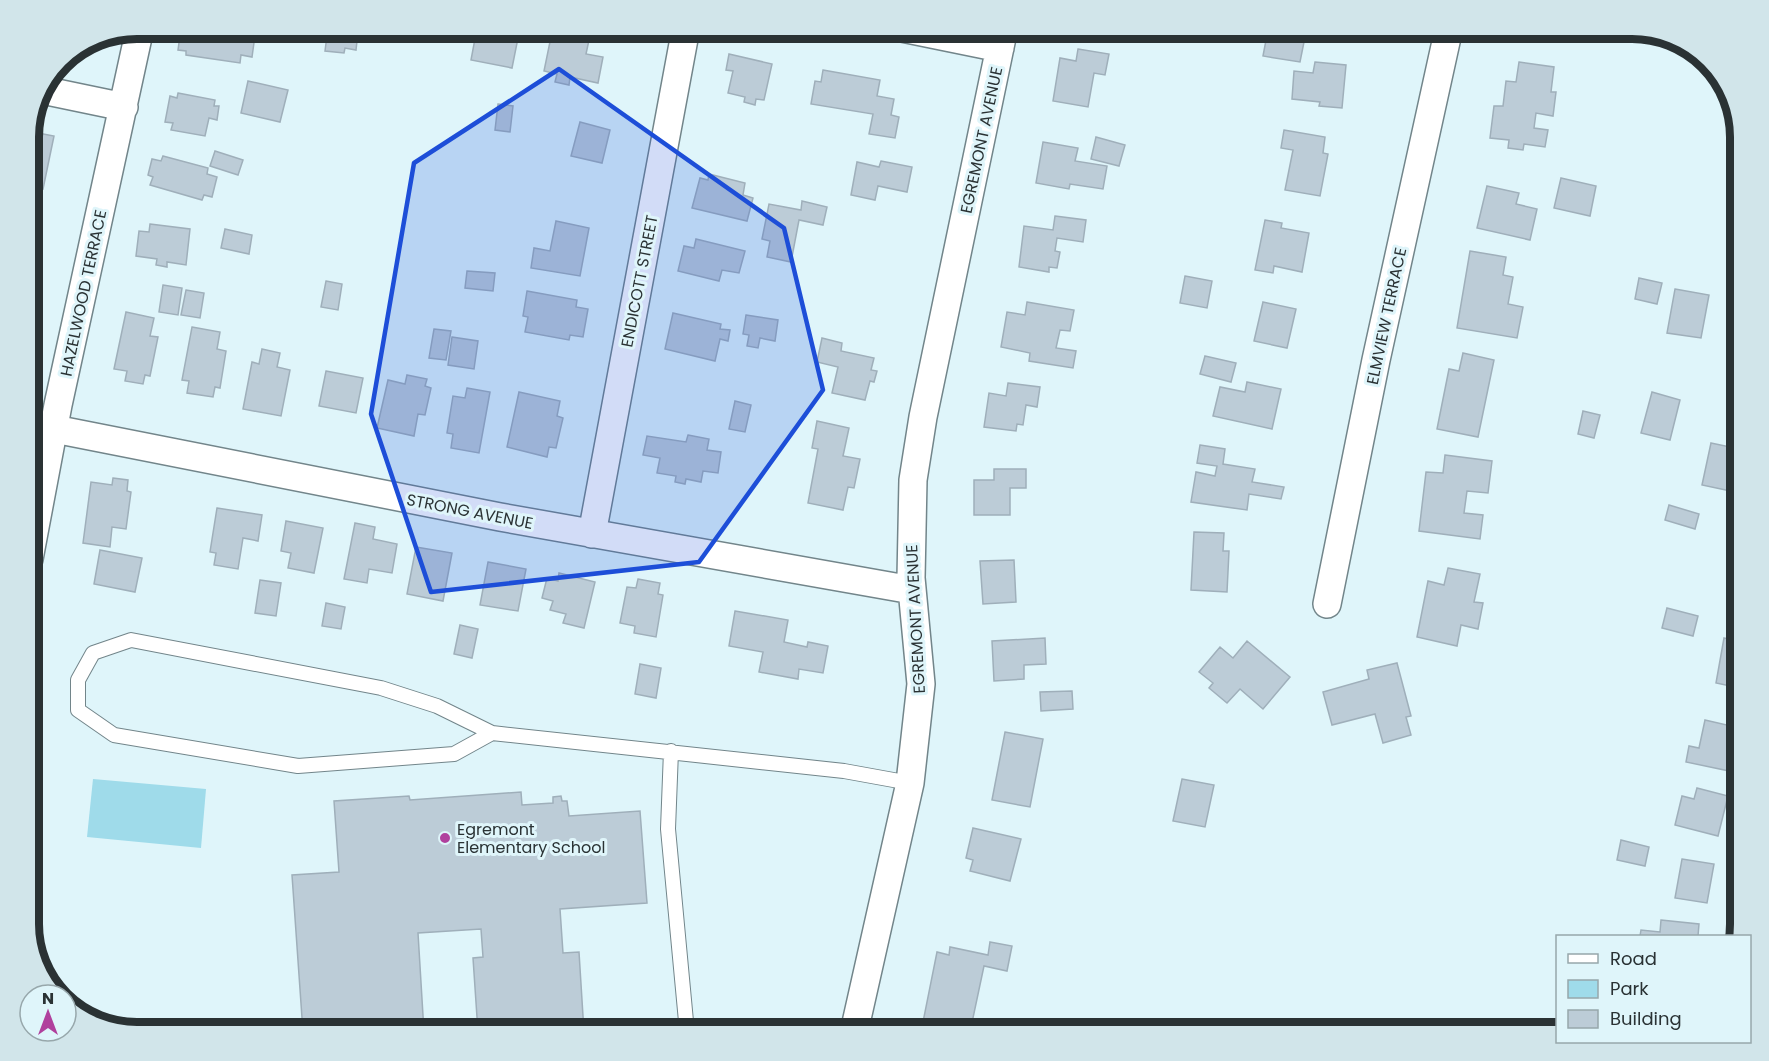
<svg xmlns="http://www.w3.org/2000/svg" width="1769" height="1061" font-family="Poppins,sans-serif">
	<rect width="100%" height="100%" fill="#dff5fa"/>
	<path fill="#9fdbea" d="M93,779l113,10 -5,59 -114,-11z"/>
	<path fill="#bcccd7" stroke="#9fafba" stroke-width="1.5" d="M181,28h75l-4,29 -11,-2 -1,8 -54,-8v-4l-8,-1z
		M328,28h37l-2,14 -6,-1 -1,9 -11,-2 -1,5 -19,-2z
		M428,28l-2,13 -15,-3 1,-6 -21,-3z
		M477,28h43l-8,40 -41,-8z
		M552,32l37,8 -3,14 17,3 -5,26 -28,-6 -1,8 -14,-3 2,-8 -13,-3z
		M1267,35l37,7 -4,20 -37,-6z
		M1078,49l31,5 -4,21 -11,-2 -6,34 -35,-6 7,-43 16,3z
		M729,54l43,10 -8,36 -8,-1 -1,6 -11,-3 1,-5 -17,-4 5,-22 -7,-1z
		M1315,62l31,3 -4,43 -23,-2 1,-4 -28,-3 2,-28 19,2z
		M1519,62l35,5 -3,25h5l-3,24 -17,-3 -2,15 14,2 -3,17 -21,-3 -1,6 -15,-2 1,-8 -19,-2 4,-32h9l3,-25 10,1z
		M823,70l57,10 -3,16 17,3 -3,16 8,2 -4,21 -26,-4 4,-20 -62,-10 4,-23 6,1z
		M248,81l40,9 -8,32 -39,-9z
		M178,93l37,7 -1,6h5l-2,14 -8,-2 -4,18 -34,-6 2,-7 -8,-1 5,-26 7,2z
		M498,104l15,2 -3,26 -15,-2z
		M580,122l30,8 -8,33 -31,-7z
		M1284,130l41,7 -2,16 5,1 -8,42 -35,-6 8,-40 -12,-2z
		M33,132l21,4 -11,53 -14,-3v-42h2z
		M1096,137l29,8 -6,21 -28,-7z
		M1043,142l35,6 -3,13 32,5 -4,23 -33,-5 -1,5 -33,-6z
		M215,151l28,9 -5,15 -28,-9z
		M163,156l45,12 -1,6 10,3 -5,20 -8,-2 -2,5 -52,-15 3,-8 -5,-2 4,-16 9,2z
		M881,161l31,6 -5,25 -29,-6 -3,14 -24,-5 6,-33 22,5z
		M709,174l36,9 -2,12 10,3 -6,23 -55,-13 8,-30 8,2z
		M1561,178l35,8 -6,30 -36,-8z
		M1487,186l32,7 -3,11 21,5 -7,31 -53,-12z
		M802,201l25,6 -4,18 -24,-5 -8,42 -24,-5 3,-16 -8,-2 7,-35 32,6z
		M1055,216l31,4 -3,22 -26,-4 -2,13 5,1 -3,16 -8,-1v5l-30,-5 5,-41 29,4z
		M1265,220l17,3 -1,5 28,5 -7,39 -28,-6 -1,7 -18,-3z
		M556,221l33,7 -9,48 -49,-8 3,-20 16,3z
		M150,224l40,5 -4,36 -19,-3v5l-11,-2 1,-6 -21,-3 3,-25 10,1z
		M225,229l27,6 -3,19 -28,-6z
		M696,239l49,12 -6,22 -17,-3 -3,11 -41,-10 6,-25 10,2z
		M1470,251l36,6 -3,18 10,2 -5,27 15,3 -6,31 -60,-10z
		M467,271l28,2 -2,18 -28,-3z
		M1185,276l27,5 -5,27 -27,-5z
		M1639,278l23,5 -5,21 -22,-5z
		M326,281l16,3 -4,26 -17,-3z
		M163,285l19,3 -4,27 -19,-3z
		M1675,289l34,6 -8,43 -34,-5z
		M186,290l18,3 -4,25 -19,-3z
		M527,291l50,9 -1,7 12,2 -5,28 -13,-2 -1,5 -44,-8 3,-15 -5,-1z
		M1027,302l47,8 -4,21 -10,-1 -4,18 20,3 -3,17 -44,-7 1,-8 -29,-6 6,-35 18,3z
		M1263,302l33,7 -9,39 -33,-7z
		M126,312l28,6 -4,18 8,1 -8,39 -5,-1 -2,9 -18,-3 2,-10 -13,-2z
		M673,313l48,11 -1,5 10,1 -2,11 -8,-2 -5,22 -50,-12z
		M746,315l32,5 -3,21 -15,-3 -2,10 -11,-2 2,-11 -6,-1z
		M192,327l28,5 -3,17 9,2 -6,37 -5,-1 -2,10 -26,-4 2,-12 -7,-1z
		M434,329l17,2 -5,29 -17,-2z
		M452,337l26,4 -4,28 -26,-4z
		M822,338l20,5 -1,8 33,7 -3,12 6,1 -3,11 -4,-1 -5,19 -33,-7 6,-26 -21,-5z
		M262,349l18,4 -3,14 13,3 -9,46 -38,-7 9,-47 7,2z
		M1463,353l31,7 -16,77 -41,-8 12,-60 10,2z
		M1205,356l31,7 -5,19 -31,-8z
		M326,371l37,7 -7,35 -37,-7z
		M407,375l20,4 -2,7 6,2 -6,27 -7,-1 -4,22 -37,-8 11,-48 17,4z
		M1247,382l34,7 -9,40 -59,-13 7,-29 25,5z
		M1008,383l32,4 -3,20 -11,-2 -3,20 -6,-1 -1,7 -32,-4 5,-34 17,3z
		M467,388l23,4 -11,61 -28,-5 2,-14 -6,-1 6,-37 12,2z
		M519,392l41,9 -3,15 6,2 -7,30 -7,-1 -2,10 -40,-10z
		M1652,392l28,8 -10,40 -29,-7z
		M735,401l16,4 -6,27 -16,-3z
		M1583,411l17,4 -6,23 -16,-4z
		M817,421l32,7 -6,28 17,3 -6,29 -6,-1 -5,23 -35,-7 10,-54 -6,-1z
		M688,435l21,4 -2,11 14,2 -3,21 -15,-2 -2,11 -15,-3 -1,5 -10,-2 1,-6 -19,-3 3,-15 -17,-3 4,-19 39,6z
		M1711,443l29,6v44l-38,-8z
		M1200,445l25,4 -2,15 32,5 -3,13 32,5 -3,12 -32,-5 -2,16 -56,-8 5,-30 19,4 2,-10 -20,-3z
		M1445,455l47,6 -4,32 -21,-2 -3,22 19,2 -3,24 -61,-8 7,-59 17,1z
		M994,469h32v19h-16v27h-36v-35h20z
		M113,478l15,2 -1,11 4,1 -5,37 -14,-2 -2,20 -27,-4 8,-61 21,3z
		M1669,505l30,9 -4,15 -30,-9z
		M217,508l45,7 -4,26 -15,-3 -5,31 -24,-4 2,-12 -6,-1z
		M286,521l37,7 -9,45 -26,-5 3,-15 -10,-2z
		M355,523l20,4 -2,12 24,5 -5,29 -23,-4 -2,14 -23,-4z
		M1194,532l30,1 -1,18h6l-2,41 -36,-2z
		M416,547l36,6 -9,48 -36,-7z
		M100,550l42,8 -7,34 -41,-8z
		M1014,560l2,42 -33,2 -3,-43z
		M488,562l38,7 -8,42 -38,-6z
		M1448,568l32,6 -6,28 9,1 -5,26 -17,-4 -4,21 -40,-9 11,-56 16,4z
		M559,573l36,9 -11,46 -21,-5 3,-9 -16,-4 3,-9 -11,-3 5,-20 11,3z
		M638,579l22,4 -2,11 5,1 -7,42 -22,-4 1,-7 -15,-3 7,-36 9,1z
		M260,580l21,3 -5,33 -21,-3z
		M326,603l19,4 -4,22 -19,-3z
		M1667,608l31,8 -5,20 -31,-8z
		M735,611l53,9 -4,22 23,5 1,-5 20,4 -5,27 -24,-4 -1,10 -39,-7 4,-20 -34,-6z
		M460,625l18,4 -6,29 -18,-4z
		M1045,638l1,26 -22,1v14l-30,2 -2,-40z
		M1724,638l16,3v47l-24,-5z
		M1247,641l43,36 -27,32 -23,-20 -13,14 -18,-15 4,-5 -14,-11 21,-25 13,11z
		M1397,663l14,53 -5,1 5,18 -28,8 -8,-29 -43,11 -9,-33 46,-13 -2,-9z
		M640,664l21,4 -5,30 -21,-4z
		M1072,691l1,18 -32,2 -1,-19z
		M1705,720l35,8v10l-6,34 -48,-10 3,-16 10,2z
		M1005,732l38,7 -13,68 -38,-7z
		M1182,779l32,6 -9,42 -32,-6z
		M1697,788l31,8 -10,40 -43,-11 7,-29 12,3z
		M521,792l1,13 31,-2v-6l8,-1 1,5h5l2,15 71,-5 7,92 -87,6 3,44 16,-1 5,80h-106l-5,-74 10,-1 -2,-28 -63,4 6,99h-121l-11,-157 47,-3 -5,-71 75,-5 1,4z
		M973,828l48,11 -11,42 -40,-10 3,-11 -7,-2z
		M1621,840l28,7 -4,19 -28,-6z
		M1682,859l32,5 -7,39 -32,-5z
		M1661,920l38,4 -1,12h-58l1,-6 19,2z
		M990,942l22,4 -5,25 -23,-5 -14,66h-49l16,-80 12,3 1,-8 38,8z"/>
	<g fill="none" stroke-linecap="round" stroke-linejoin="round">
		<defs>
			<path id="service" d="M492,733l-38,21 -156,12 -184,-31 -36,-25v-30l15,-27 38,-13 250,48 56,18 55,27 352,38 66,12
				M671,751l-3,78 19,203"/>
			<path id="minor" d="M902,28l98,20
				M47,91l77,16
				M29,424l471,93 412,73
				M592,534l94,-506
				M29,559l29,-154 82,-377
				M1327,604l49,-244 73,-332
				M854,1032l56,-249 11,-99 -10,-106 2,-98 10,-63 81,-389"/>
		</defs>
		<use href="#service" stroke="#72858a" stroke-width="16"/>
		<use href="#minor" stroke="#72858a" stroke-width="30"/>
		<use href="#service" stroke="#fff" stroke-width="14"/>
		<use href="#minor" stroke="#fff" stroke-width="27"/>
	</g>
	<path fill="#1d4ed8" fill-opacity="0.2" stroke="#1d4ed8" stroke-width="4.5" stroke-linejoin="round" d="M559,69l225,159 39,162 -124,172 -268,30 -60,-178 43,-251z"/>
	<circle fill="#b0409d" stroke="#dff5fa" stroke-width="2" cx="445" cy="838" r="6"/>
	<g text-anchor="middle" stroke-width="6" stroke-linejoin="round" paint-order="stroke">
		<g font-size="16" fill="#2a3234" stroke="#dff5fa">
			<text transform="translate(981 140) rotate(-78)" y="6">EGREMONT AVENUE</text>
			<text transform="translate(639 281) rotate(-79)" y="6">ENDICOTT STREET</text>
			<text transform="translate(83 293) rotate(-78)" y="6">HAZELWOOD TERRACE</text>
			<text transform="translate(1386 316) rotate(-78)" y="6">ELMVIEW TERRACE</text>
			<text transform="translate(470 511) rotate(11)" y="6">STRONG AVENUE</text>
			<text transform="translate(915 619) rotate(-93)" y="6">EGREMONT AVENUE</text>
		</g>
		<g font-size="16" fill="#2a3234" stroke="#dff5fa" text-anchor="start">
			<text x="457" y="835">Egremont<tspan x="457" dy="18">Elementary School</tspan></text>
		</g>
	</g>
	<path d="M0 0H1769V1061H0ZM137 39H1632A98 98 0 0 1 1730 137V924A98 98 0 0 1 1632 1022H137A98 98 0 0 1 39 924V137A98 98 0 0 1 137 39Z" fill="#d1e5ea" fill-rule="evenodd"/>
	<path fill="none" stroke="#2a3234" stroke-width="8" d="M137 39H1632A98 98 0 0 1 1730 137V924A98 98 0 0 1 1632 1022H137A98 98 0 0 1 39 924V137A98 98 0 0 1 137 39Z"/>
	<rect x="1556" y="935" width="195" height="108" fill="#dff5fa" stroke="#97a7ab" stroke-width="1.5"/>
	<rect x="1568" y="954" width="30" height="9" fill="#ffffff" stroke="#97a7ab" stroke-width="1.5"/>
	<text x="1610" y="965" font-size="18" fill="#2a3234">Road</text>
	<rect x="1568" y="980" width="30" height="18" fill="#9fdbea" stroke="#97a7ab" stroke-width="1.5"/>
	<text x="1610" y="995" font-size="18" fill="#2a3234">Park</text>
	<rect x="1568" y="1010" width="30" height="18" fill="#bcccd7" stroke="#97a7ab" stroke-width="1.5"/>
	<text x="1610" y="1025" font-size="18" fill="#2a3234">Building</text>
	<g transform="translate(48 1013)"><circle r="28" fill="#dff5fa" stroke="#97a7ab" stroke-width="1.5"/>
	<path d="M0-4.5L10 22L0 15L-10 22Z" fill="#b0409d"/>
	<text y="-9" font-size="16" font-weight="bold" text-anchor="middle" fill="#2a3234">N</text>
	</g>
</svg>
